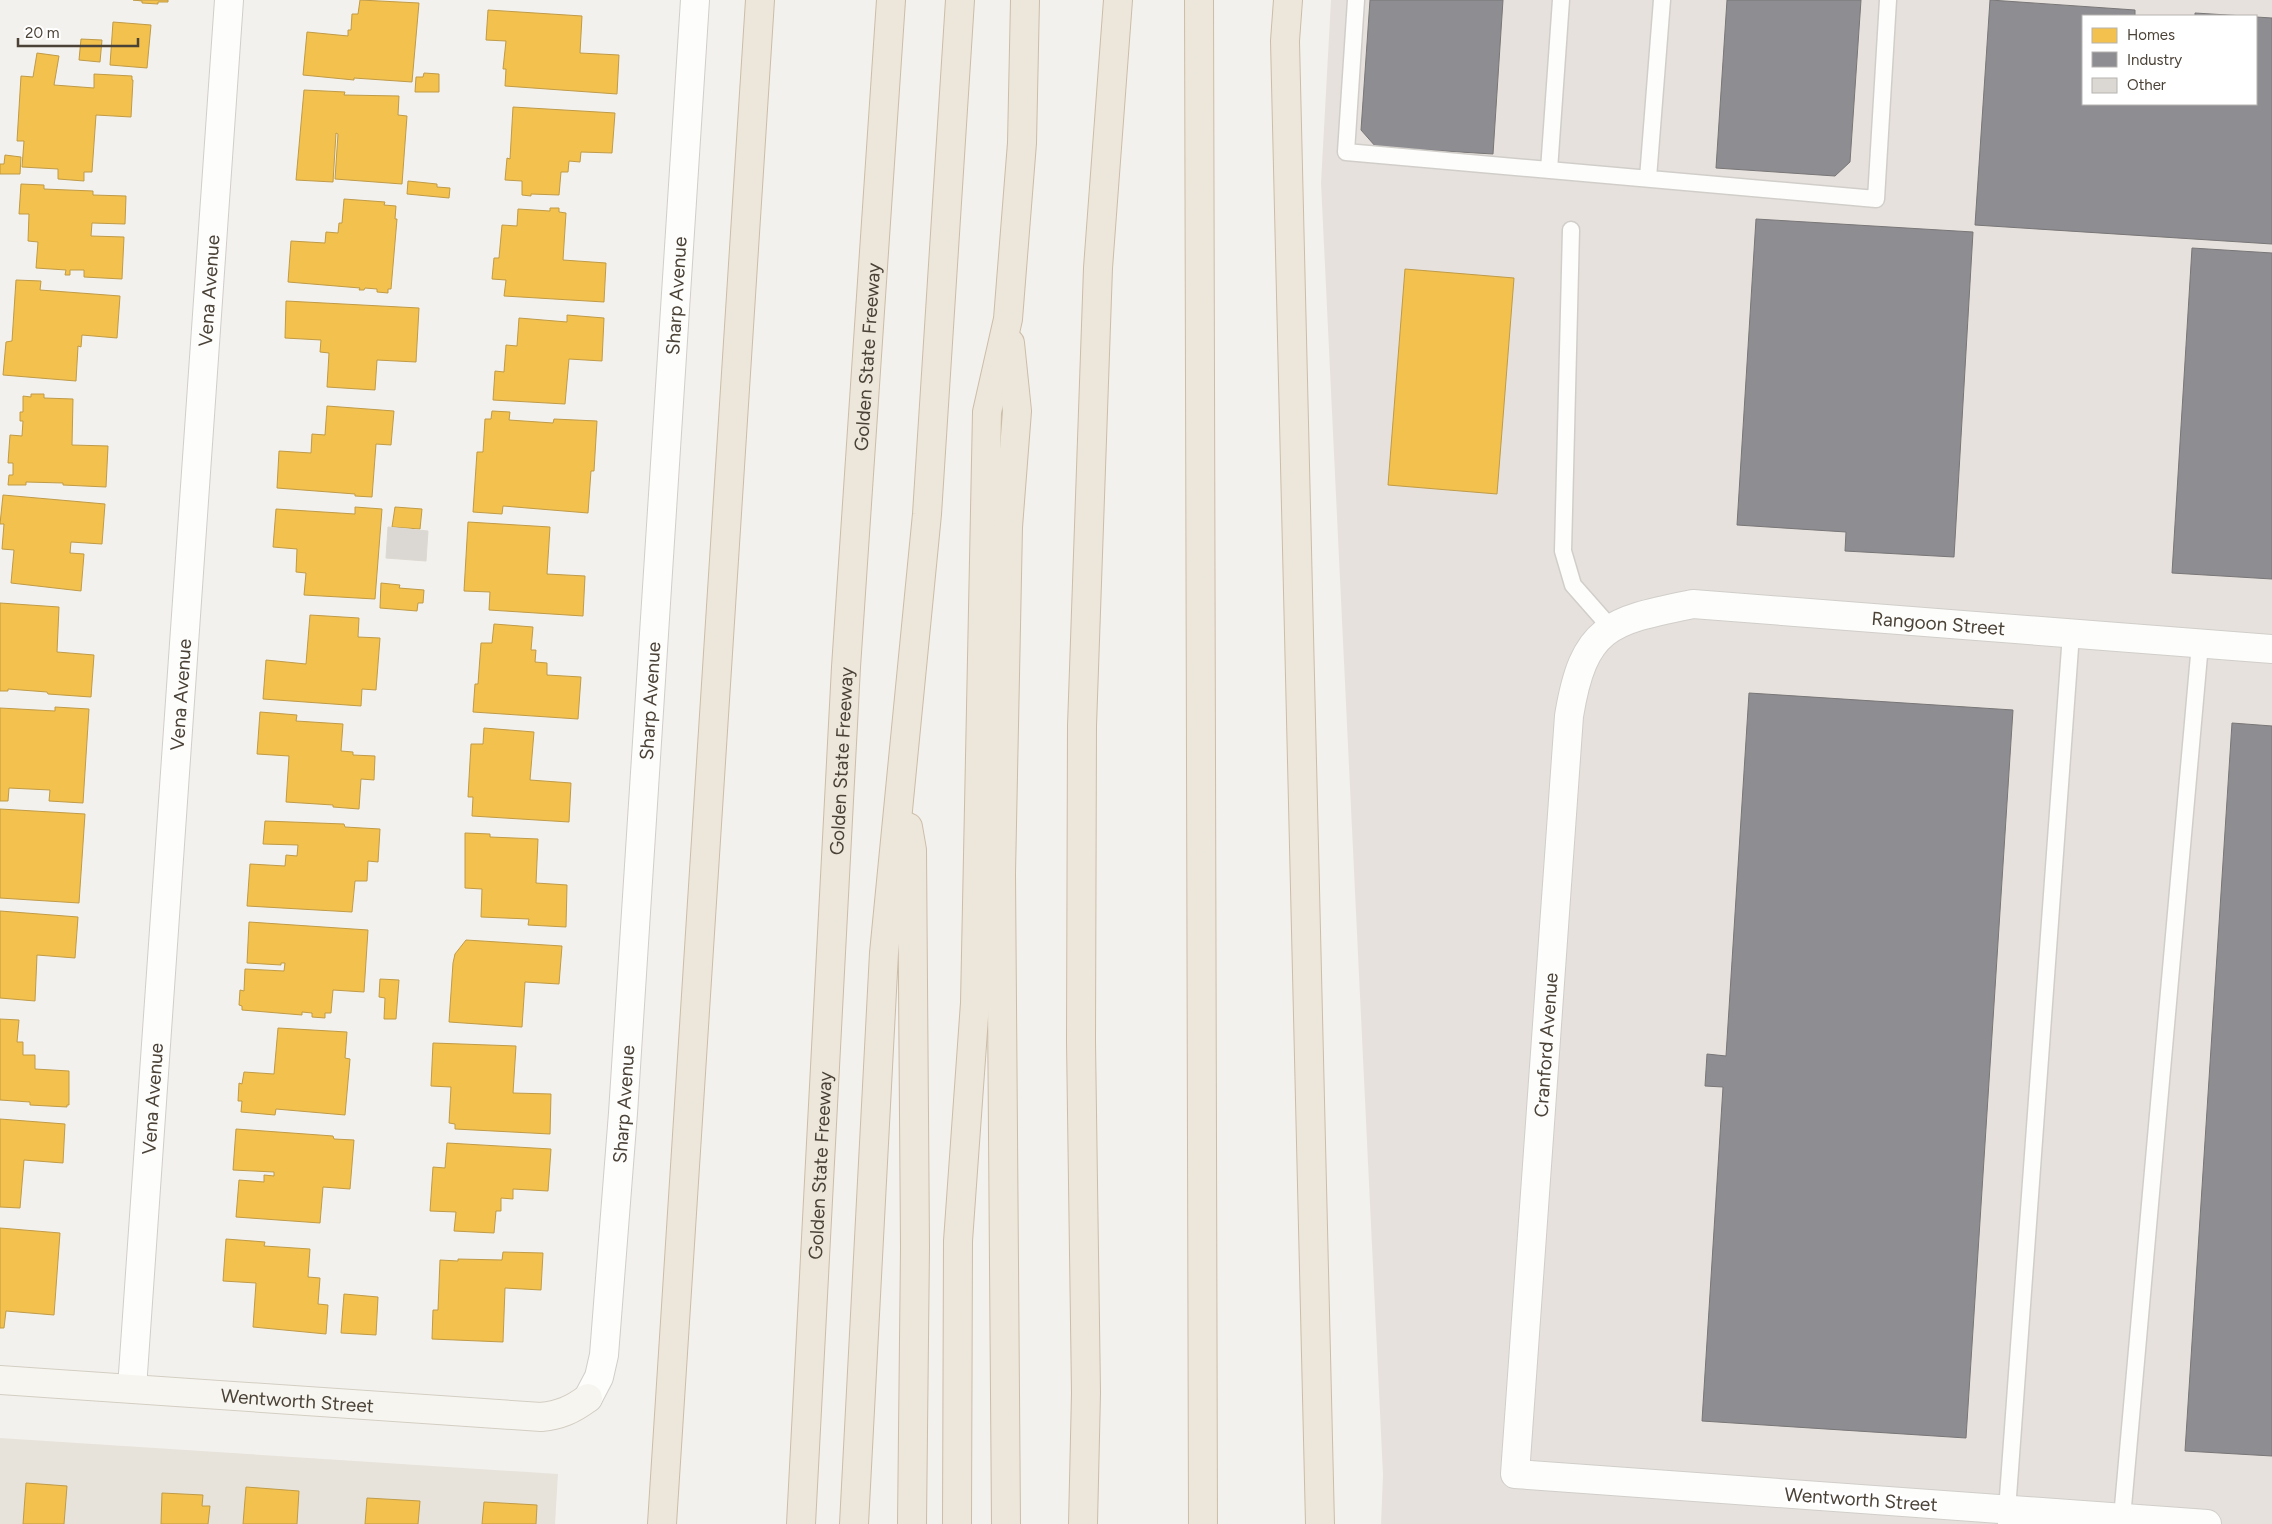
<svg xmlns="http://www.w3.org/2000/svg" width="2272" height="1524" font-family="Figtree,sans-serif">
	<rect width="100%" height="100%" fill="#f3f1ed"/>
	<path fill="#e7e3da" d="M0,1438l558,36 -3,50h-555z"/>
	<path fill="#e6e1dc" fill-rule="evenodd" d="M1331,0h941v1524h-891l2,-49 -62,-1292zM2083,16h173v88h-173z"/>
	<path fill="#f2c14e" stroke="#c09b47" d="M133,0h35v2h-10v2l-16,-1v-2z
		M360,0l59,3 -7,79 -58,-4v2l-51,-5 4,-43 41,4v-6h3l1,-16h6z
		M488,10l94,6 -2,37 39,2 -2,39 -112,-8 1,-17h-3l3,-28 -20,-1z
		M113,22l38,3 -4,43 -37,-3z
		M81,39l21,1 -2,22 -21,-2z
		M37,53l22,3 -5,29 40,3v-14l38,2v4h1l-2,37 -35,-2 -4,57h-8v9l-26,-2v-10l-36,-2 2,-26h-7l4,-65 12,1z
		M424,73l15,1v18h-24l1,-15h7z
		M304,90l41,2 -1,3 55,1 -1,19 9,1 -5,68 -67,-5 3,-45 -2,-1 -3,49 -37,-2z
		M513,107l102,6 -3,40 -31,-1 -1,10 -11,-1 -1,11h-7l-2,23 -28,-1v2l-9,-1v-14l-17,-1 2,-22 3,1z
		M5,155l16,2 -1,17h-20v-10h4z
		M408,181l29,3v3l13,1 -1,10 -42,-4z
		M21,184l23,1v4l49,2v4l33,1 -1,28 -33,-1 -1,13 33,1 -2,42 -38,-2v-7h-14v5h-5l1,-5 -30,-2 2,-26 -10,-1 1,-27h-10z
		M344,199l41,3 -1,3 12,1 -1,13h2l-6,70h-3v4l-11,-1v-3l-12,-1 -1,2h-5l1,-2 -72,-6 3,-41 34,2 1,-11 12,1 1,-10h3z
		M550,208h9v4l7,1 -3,47 43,3 -2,39 -100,-6 2,-16 -14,-1 2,-21h5l3,-33 15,1 1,-17 32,2z
		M1405,269l109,9 -17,216 -109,-9z
		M16,280l25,1 -1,9 80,6 -3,42 -35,-3 -1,12 -3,-1 -2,35 -73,-6 3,-33 6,-1z
		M286,301l133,7 -3,54 -39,-2 -2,30 -48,-3 2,-34 -9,-1 1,-12 -36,-2z
		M567,315l37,3 -2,43 -33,-2 -4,45 -72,-4 2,-29 9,1 2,-27 11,1 2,-28 48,4z
		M31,394h13v4l29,1 -1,46 36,1 -2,41 -43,-2v-2l-37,-1v3h-18l1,-10h4v-12h-5l2,-28 12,1 1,-15h-3v-9h3v-16l8,1z
		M327,406l67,5 -3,34 -15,-1 -4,53 -17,-1v-2l-78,-6 2,-37 32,2 1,-19 13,1z
		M492,411l18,1 -1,8 44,3 1,-4 43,2 -3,50h-3l-3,42 -85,-7 -1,8 -29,-2 4,-60h6l2,-33h6z
		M3,495l102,9 -3,40 -31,-2 -1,11 14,1 -3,37 -70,-8 3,-33 -12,-1 2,-25h-4z
		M355,507l27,2 -7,90 -71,-4 2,-22 -10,-1 1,-23 -24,-2 3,-38 79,5z
		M395,507l27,2 -2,20 -28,-2z
		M468,522l82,5 -3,47 38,2 -2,40 -94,-6 1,-18 -26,-1z
		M381,583l19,2 -1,3 25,2 -1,13h-5l-1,8 -37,-3z
		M0,603l59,4 -2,45 37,3 -3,42 -43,-3 -1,-2 -39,-3v2h-8z
		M310,615l49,3 -1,19 22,1 -4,52 -14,-1 -1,17 -98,-7 3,-39 40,4z
		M494,624l39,3 -2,23h5l-1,12 12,1v12l34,2 -3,42 -105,-7 2,-28h3l3,-41h11z
		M55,707l34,2 -6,94 -34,-2 1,-11 -41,-2 -1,13h-8v-93l55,3z
		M260,712l37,3 -1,6 47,3 -2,27 12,1v3l22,1 -1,24 -13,-1 -2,30 -26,-2v-2l-47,-3 3,-46 -32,-2z
		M484,728l50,4 -4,48 41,3 -2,39 -97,-6 1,-19h-5l3,-53h12z
		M0,809l85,5 -6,89 -79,-5z
		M265,821l79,3 1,3 35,2 -2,33 -10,-1 -1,20h-12l-3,31 -105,-6 3,-42 35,2 1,-11 11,1 1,-11 -35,-1z
		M465,833l25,1v3l48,2 -2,44 31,2 -1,42 -38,-2 1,-6 -48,-2 1,-28 -17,-1z
		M0,911l78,6 -3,41 -38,-3 -2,46 -35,-3z
		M249,922l119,8 -4,62 -31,-2 -2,23h-6v5l-13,-1v-4l-10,-1v3l-60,-5v-4l-3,-1 1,-15 4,1 1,-22 39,2 1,-8h-4v2l-34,-2z
		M466,940l96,6 -3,38 -34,-2 -3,45 -73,-5 4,-59 2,-9z
		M380,979l19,1 -3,39h-12l1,-21 -6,-1z
		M0,1019l19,1 -2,22h6v13h12v14l34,2v34h-2v2l-37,-2v-3l-30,-2z
		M278,1028l69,4 -2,26 5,1 -5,56 -69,-6 -1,6 -34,-3 1,-11h-4l1,-18 3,1 2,-12 30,2z
		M433,1043l83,3 -3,47 38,1 -1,40 -95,-5v-5l-6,-1 2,-36 -20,-1z
		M0,1119l65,5 -2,39 -39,-3 -4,48 -20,-1z
		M236,1129l97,7 1,3 20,1 -4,49 -27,-2 -3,36 -84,-6 3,-37 25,2v-7l10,1v-4l-41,-2z
		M447,1143l104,6 -3,42 -35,-2v10l-12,-1v13h-5l-2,22 -40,-2 2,-19 -26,-1 3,-44 12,1z
		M0,1228l60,5 -6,82 -48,-4 -2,17h-4z
		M226,1239l39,3 -1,4 46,3 -2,28 12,1 -2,26 10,1 -2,29 -73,-7 3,-44 -33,-2z
		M503,1252l40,1 -2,37 -36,-2 -2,54 -71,-3 1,-29h5l2,-50 18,1v-2l44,1z
		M344,1294l34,3 -2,38 -35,-2z
		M26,1483l41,3 -3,38h-41z
		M246,1487l53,4 -2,33h-54z
		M162,1493l41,2 -1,11h8l-2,18h-47z
		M367,1498l53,3 -2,23h-53z
		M484,1502l53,3 -1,19h-54z"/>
	<path fill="#8d8d92" stroke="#797677" d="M1370,0h133l-10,154 -117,-7 -15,-17z
		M1727,0h134l-11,162 -15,14 -119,-8z
		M1990,0l145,10v6h-52v88h173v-87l16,1v226l-297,-19z
		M2195,13l49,3h-49z
		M1756,219l217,13 -19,325 -109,-6 1,-19 -109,-7z
		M2192,248l80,5v326l-100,-6z
		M1749,693l264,17 -47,728 -264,-17 21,-334 -18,-1 2,-32 19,2z
		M2232,723l40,3v730l-87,-5z"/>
	<path fill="#dbd8d3" stroke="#dcd8d2" d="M388,527l40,4 -2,30 -40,-3z"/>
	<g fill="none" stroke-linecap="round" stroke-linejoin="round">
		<defs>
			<path id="lane" d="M1356,0l-10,152 530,47 12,-199
				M1549,170l12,-170
				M1648,178l14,-178
				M1571,230l-8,321 10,34 37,42
				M2122,1518l78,-874
				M2006,1524l65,-890"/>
			<g id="street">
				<path id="s1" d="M132,1388l97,-1388"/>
				<path id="s2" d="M588,1398l11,-21 5,-22 19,-242 72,-1113"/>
				<path id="s3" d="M2207,1524l-692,-50 54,-758c15,-91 41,-95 124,-112l579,45"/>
			</g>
			<g id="secondary">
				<path id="s4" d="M0,1380l541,37c19,-2 31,-7 47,-19"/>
			</g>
			<g id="highway">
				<path d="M1199,0l4,1524"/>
				<path d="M1288,0l-3,41 35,1483"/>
				<path d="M908,827l4,23 3,397 -3,277"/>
				<path d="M662,1524l98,-1524"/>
				<path id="s5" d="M801,1524l45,-857 45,-667"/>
				<path d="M854,1524l30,-571 43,-439 33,-514"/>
				<path d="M957,1524l1,-283 17,-238 12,-591 21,-93 14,-176 3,-143"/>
				<path d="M1006,1524l-5,-650 7,-347 9,-116 -7,-68"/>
				<path d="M1083,1524l3,-131 -5,-351 1,-316 16,-458 20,-268"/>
			</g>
		</defs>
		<use href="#lane" stroke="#d1ceca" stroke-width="19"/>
		<use href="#street" stroke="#d1ceca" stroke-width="30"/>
		<use href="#secondary" stroke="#d3cec3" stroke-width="30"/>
		<use href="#highway" stroke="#ccbda7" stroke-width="30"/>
		<use href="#lane" stroke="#fdfdfc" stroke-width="16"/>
		<use href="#street" stroke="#fdfdfc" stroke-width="28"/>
		<use href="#secondary" stroke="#f7f5f0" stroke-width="28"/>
		<use href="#highway" stroke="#ede6da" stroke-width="28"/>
	</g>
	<g text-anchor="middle" stroke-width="5" stroke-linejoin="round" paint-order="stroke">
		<g font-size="19" fill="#4b4237" stroke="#fff">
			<text dy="7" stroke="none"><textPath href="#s1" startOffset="1100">Vena Avenue</textPath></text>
			<text dy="7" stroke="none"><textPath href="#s2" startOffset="1108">Sharp Avenue</textPath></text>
			<text dy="7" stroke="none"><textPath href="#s5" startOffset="1169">Golden State Freeway</textPath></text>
			<text dy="7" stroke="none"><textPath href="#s3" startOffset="1886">Rangoon Street</textPath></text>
			<text dy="7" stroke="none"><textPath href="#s1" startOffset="695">Vena Avenue</textPath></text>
			<text dy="7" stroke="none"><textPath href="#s2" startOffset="702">Sharp Avenue</textPath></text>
			<text dy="7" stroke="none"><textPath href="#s5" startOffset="764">Golden State Freeway</textPath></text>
			<text dy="7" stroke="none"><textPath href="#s3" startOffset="1124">Cranford Avenue</textPath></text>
			<text dy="7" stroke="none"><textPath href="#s1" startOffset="290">Vena Avenue</textPath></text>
			<text dy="7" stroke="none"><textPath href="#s2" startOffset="298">Sharp Avenue</textPath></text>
			<text dy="7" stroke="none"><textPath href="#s5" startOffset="359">Golden State Freeway</textPath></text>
			<text dy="7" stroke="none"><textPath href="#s4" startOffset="298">Wentworth Street</textPath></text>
			<text transform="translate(1861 1499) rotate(4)" y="7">Wentworth Street</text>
		</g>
	</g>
	<rect x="2082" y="15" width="175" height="90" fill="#ffffff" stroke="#b7b3af"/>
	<rect x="2092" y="28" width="25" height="15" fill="#f2c14e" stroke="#b7b3af"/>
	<text x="2127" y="40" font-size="15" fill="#4b4237">Homes</text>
	<rect x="2092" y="52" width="25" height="15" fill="#8d8d92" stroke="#b7b3af"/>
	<text x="2127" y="65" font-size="15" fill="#4b4237">Industry</text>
	<rect x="2092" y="78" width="25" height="15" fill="#dbd8d3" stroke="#b7b3af"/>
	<text x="2127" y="90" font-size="15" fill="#4b4237">Other</text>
	<path d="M18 38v8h120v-8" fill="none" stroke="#4b4237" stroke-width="2.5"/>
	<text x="25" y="38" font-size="15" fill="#4b4237" stroke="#ffffff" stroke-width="4" paint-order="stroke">20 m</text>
</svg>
